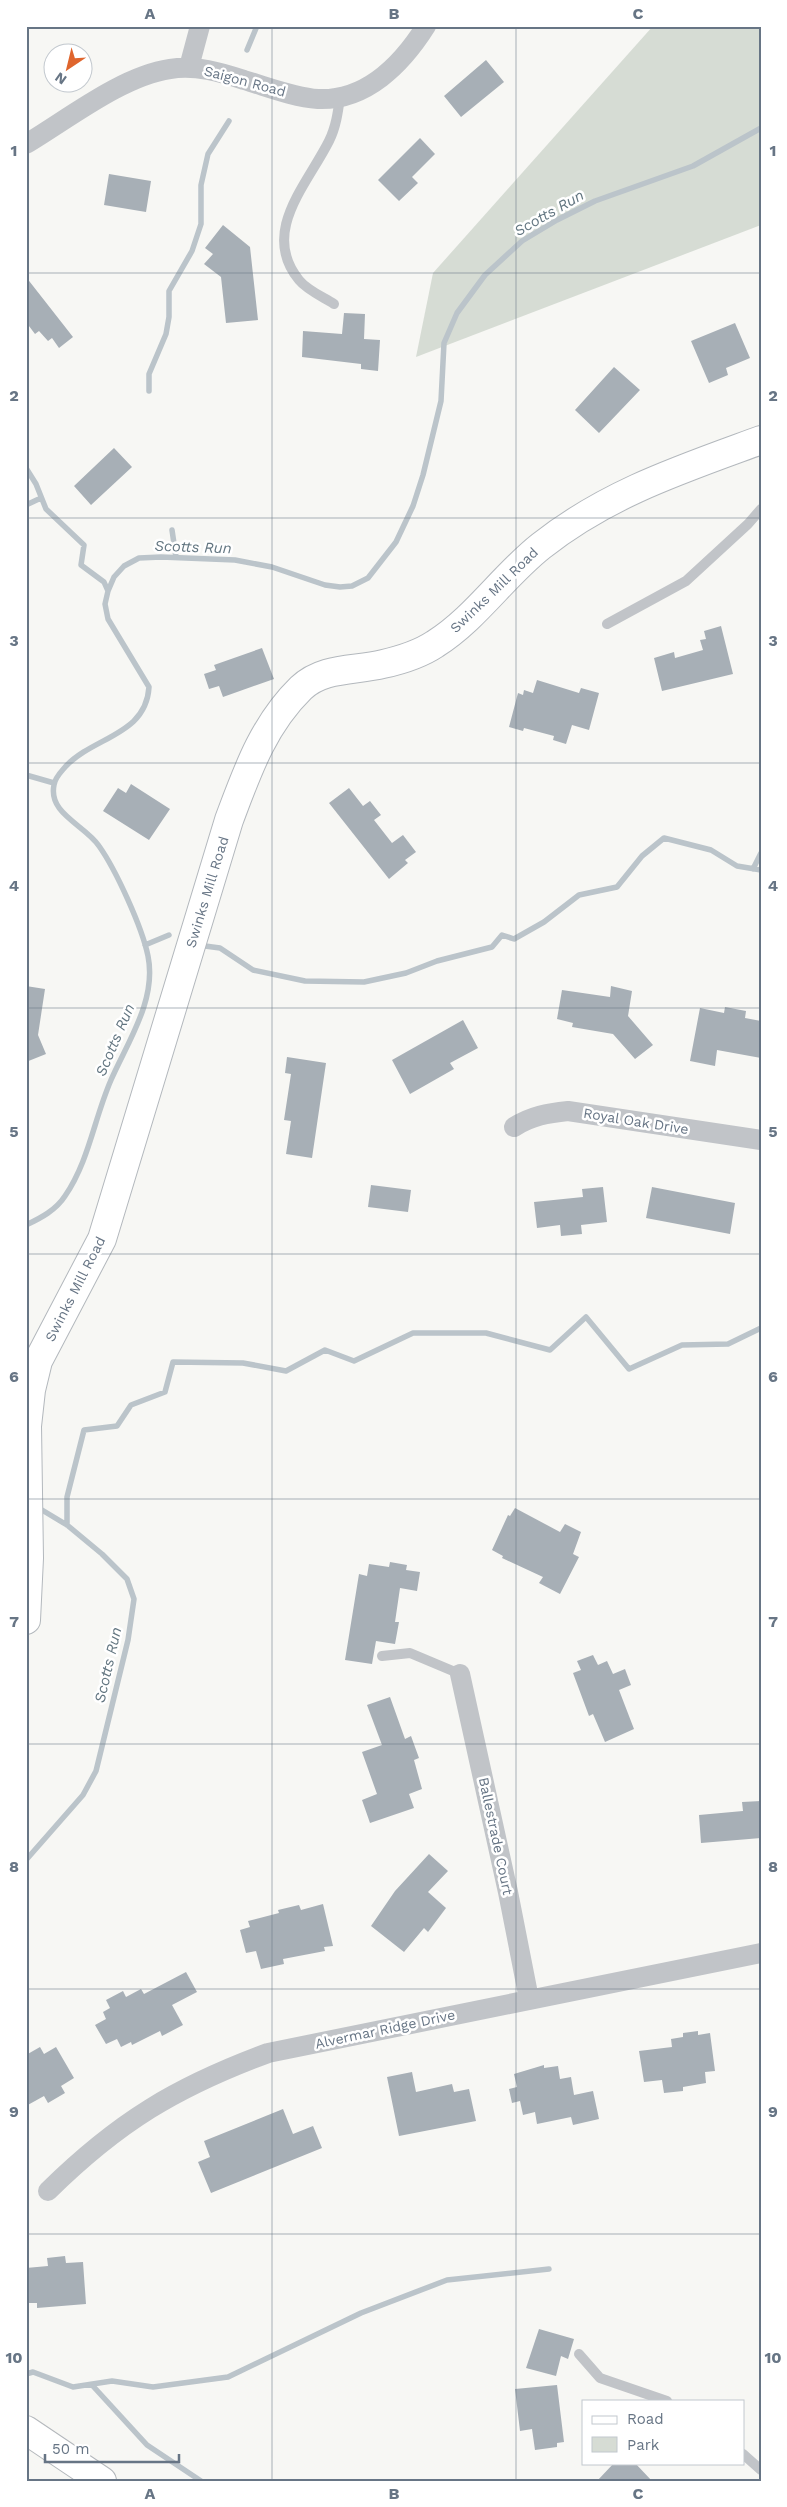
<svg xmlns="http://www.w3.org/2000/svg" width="787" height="2507" font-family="'Work Sans',sans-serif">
	<rect width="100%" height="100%" fill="#f7f7f4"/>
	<path fill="#d6dcd4" d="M653,26h108v199l-345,132 17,-84z"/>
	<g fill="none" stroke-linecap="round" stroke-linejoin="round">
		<path stroke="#bbc4ca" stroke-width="5.5" d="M247,50l10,-24
			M149,391v-17l17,-40 3,-17v-26l23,-40 9,-27v-39l7,-31 21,-33
			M26,468l10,16 10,25 38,36 -3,20 23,17 4,9
			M26,505l15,-7
			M172,530l4,27
			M26,775l28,8
			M753,869l8,-16
			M145,945l24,-10
			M205,946l15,2 33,22 52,11 59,1 42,-9 31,-12 55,-14 10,-12 12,4 30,-17 35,-27 38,-8 25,-31 22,-18 47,12 26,16 24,4
			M26,1225c15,-7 30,-15 39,-29 24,-35 29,-77 46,-116 16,-37 46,-80 37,-124 -6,-29 -32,-86 -49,-110 -14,-21 -51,-32 -45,-61 1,-8 7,-13 12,-19 29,-30 80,-31 83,-79l-41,-68 -3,-15 3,-13 6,-14 10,-11 15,-8 22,-1 74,3 37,7 53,18 15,2 12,-1 16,-8 28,-36 17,-36 10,-31 18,-74 3,-58 13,-30 28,-38 37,-34 35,-21 38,-19 98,-35 68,-38
			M67,1525v-28l17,-67 33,-4 14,-21 34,-13 8,-30 70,1 43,8 39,-21 29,11 59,-28h73l64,17 36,-33 43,52 53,-24 46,-1 33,-16
			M26,1860l57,-65 13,-24 32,-131 6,-41 -7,-20 -25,-25 -35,-29 -30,-18
			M26,2374l7,-2 40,15 39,-6 41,6 75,-10 133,-64 86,-33 102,-11
			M92,2385l55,60 54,36"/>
	</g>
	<path fill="#a7afb6" d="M486,60l18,22 -43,35 -17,-21z
		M420,138l15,16 -23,23 6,6 -19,18 -21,-21z
		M109,174l42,7 -5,31 -42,-7z
		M223,225l27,22 8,73 -32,3 -5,-46 -17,-13 9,-10 -8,-6z
		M26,277l47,60 -14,11 -7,-10 -4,3 -9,-10 -4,3 -9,-12z
		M344,313l21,1 -1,25 16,1 -2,31 -17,-2v-5l-59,-7 1,-26 39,3z
		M735,323l15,35 -24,10 2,7 -19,8 -18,-42z
		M614,367l26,23 -41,43 -24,-23z
		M114,448l18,19 -41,38 -17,-19z
		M721,626l12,48 -71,17 -8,-33 20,-6 1,6 28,-8 -3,-10 6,-1 -2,-8z
		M262,648l12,31 -51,18 -4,-11 -10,3 -5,-15 12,-4 -2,-5z
		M537,680l42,13 2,-5 18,5 -10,37 -17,-5 -6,19 -13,-4 1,-4 -30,-8 -1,3 -14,-4 9,-34 5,2 1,-5 9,3z
		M131,784l39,25 -21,31 -46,-29 15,-23 8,5z
		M349,788l14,18 7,-5 11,14 -7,5 18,23 11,-8 13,17 -11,8 3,3 -19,16 -60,-76z
		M26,986l19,3 -7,46 8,19 -20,8z
		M611,986l21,5 -4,25 25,29 -18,14 -22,-25 -41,-7 1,-4 -16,-4 5,-29 48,7z
		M725,1007l21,4 -1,7 16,3v37l-44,-8 -2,16 -25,-5 10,-53 24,5z
		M463,1020l15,28 -28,15 4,6 -44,25 -18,-34z
		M287,1057l39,6 -14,95 -26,-4 5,-33 -7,-1 7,-46 -6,-1z
		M371,1185l40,5 -3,22 -40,-5z
		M603,1187l4,35 -26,3 1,9 -21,2 -1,-11 -23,3 -3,-26 49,-5 -1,-8z
		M652,1187l83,16 -5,31 -84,-16z
		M515,1508l45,24 5,-8 16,8 -8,22 6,3 -19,37 -21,-11 4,-6 -41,-19 1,-2 -11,-6 16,-35 2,1z
		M390,1562l17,3 -1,5 14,2 -3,19 -17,-3 -5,34h4l-4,22 -19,-3 -4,23 -27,-4 14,-86 8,2 2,-12 20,3z
		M593,1655l5,10 9,-4 6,13 12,-5 6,16 -12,5 15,39 -29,13 -12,-28 -4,2 -16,-43 8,-3 -4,-9z
		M390,1697l15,42 6,-3 8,22 -5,2 8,29 -13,5 5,14 -44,15 -8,-23 15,-6 -15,-42 20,-7 -15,-40z
		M761,1801v37l-60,5 -2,-28 44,-4 -1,-9z
		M429,1854l19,17 -20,21 18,16 -18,24 -4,-4 -20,24 -33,-26 24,-35z
		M323,1904l10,42 -9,1 1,4 -42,8 1,5 -23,5 -5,-18 -10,2 -6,-23 10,-3 -2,-6 31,-8 -1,-3 21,-5 2,5z
		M186,1972l11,20 -25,13 11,20 -21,11 -2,-5 -28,14 -1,-3 -10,5 -4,-8 -11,5 -11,-19 11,-6 -3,-7 7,-4 -4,-8 17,-9 3,6 15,-8 3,5z
		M698,2031v4l12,-2 5,38 -10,1 1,11 -23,4v4l-19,2 -2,-13 -18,2 -5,-31 33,-4 -1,-8 12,-2v-4z
		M40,2047l4,7 12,-7 18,31 -13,8 4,7 -17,10 -4,-7 -18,10v-51z
		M544,2065v3l14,-2 2,13 11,-2 3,18 19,-4 6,28 -26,6 -2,-8 -34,7 -2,-12 -12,3 -3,-14 -8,2 -3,-14 8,-2 -3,-13z
		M412,2072l4,20 36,-8 2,8 15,-3 7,32 -77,15 -12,-59z
		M283,2109l10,25 20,-8 9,22 -111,45 -13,-31 12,-5 -6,-16z
		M65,2256l1,7 17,-1 3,42 -49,4v-5h-11v-35l22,-2 -1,-8z
		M539,2329l35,10 -6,20 -7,-3 -5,20 -30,-8z
		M557,2385l7,57 -7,1v4l-22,3 -3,-21 -12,2 -5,-42z
		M614,2463h21l17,18h-55z"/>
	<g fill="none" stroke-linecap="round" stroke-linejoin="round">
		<defs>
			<path id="secondary" d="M26,1620l3,-62 -2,-132 4,-36 7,-29 64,-122 127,-419c18,-48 34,-95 72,-132 22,-21 53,-17 82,-24 18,-4 37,-10 52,-20 41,-26 68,-68 106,-98 67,-53 141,-77 220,-106"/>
			<path id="primary" d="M26,2430l76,51"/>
		</defs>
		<use href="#secondary" stroke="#b3b8bd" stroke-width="30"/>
		<use href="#primary" stroke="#b4b8bc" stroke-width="30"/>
		<path stroke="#c1c4c8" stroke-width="10" d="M334,304c-11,-7 -27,-14 -35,-24 -39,-48 8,-95 30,-139 7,-14 9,-29 11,-44
			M607,624l79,-43 62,-57 13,-15
			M382,1656l28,-3 50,21
			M579,2354l21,24 67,23
			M743,2454l18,16"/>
		<path stroke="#c1c4c8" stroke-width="20" d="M189,67l11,-41
			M26,144c42,-25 96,-68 144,-75 26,-4 50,3 74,11 24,7 49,17 74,19 48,2 84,-35 108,-73
			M514,1127c17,-11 34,-14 54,-16l193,29
			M460,1674l48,218 21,107
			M48,2191c70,-69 128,-104 220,-138l493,-100"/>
		<use href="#secondary" stroke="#fff" stroke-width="28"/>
		<use href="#primary" stroke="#fff" stroke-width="28"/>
	</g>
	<path fill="none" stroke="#677585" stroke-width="1" stroke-opacity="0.55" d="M272,26v2455M516,26v2455M26,273h735M26,518h735M26,763h735M26,1008h735M26,1254h735M26,1499h735M26,1744h735M26,1989h735M26,2234h735"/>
	<g text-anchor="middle" stroke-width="5" stroke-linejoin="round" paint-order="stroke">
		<g font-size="14" fill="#677585" stroke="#fff">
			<text transform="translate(245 81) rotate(15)" y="5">Saigon Road</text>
			<text transform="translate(494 590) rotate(-44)" y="5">Swinks Mill Road</text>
			<text transform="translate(207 892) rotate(-73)" y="5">Swinks Mill Road</text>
			<text transform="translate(636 1121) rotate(9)" y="5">Royal Oak Drive</text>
			<text transform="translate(75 1289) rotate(-63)" y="5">Swinks Mill Road</text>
			<text transform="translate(496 1836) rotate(78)" y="5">Ballestrade Court</text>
			<text transform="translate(385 2029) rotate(-12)" y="5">Alvermar Ridge Drive</text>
		</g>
		<g font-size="15" font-style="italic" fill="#637681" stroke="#fff">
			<text transform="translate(549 213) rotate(-30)" y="5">Scotts Run</text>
			<text transform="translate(193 547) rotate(2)" y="5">Scotts Run</text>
			<text transform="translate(115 1040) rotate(-67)" y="5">Scotts Run</text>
			<text transform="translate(108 1665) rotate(-77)" y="5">Scotts Run</text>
		</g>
	</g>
	<rect width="787" height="2507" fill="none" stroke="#ffffff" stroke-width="55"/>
	<rect x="582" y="2400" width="162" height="65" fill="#ffffff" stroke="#c2c8ce"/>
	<rect x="592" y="2416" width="25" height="8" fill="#ffffff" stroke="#c2c8ce"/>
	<text x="627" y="2424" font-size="15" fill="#677585">Road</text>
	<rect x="592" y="2437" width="25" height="15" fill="#d6dcd4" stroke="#c2c8ce"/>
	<text x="627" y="2450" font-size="15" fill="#677585">Park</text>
	<g transform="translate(68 68) rotate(215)"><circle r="24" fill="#ffffff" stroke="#c2c8ce"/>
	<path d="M0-4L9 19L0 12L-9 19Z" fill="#df652d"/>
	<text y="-8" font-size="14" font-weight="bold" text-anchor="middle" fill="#677585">N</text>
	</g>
	<path d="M45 2454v8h134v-8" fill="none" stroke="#677585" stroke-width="2.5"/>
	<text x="52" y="2454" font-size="15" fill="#677585" stroke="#ffffff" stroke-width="4" paint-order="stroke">50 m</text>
	<rect x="28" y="28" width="732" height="2452" fill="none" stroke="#677585" stroke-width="2"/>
	<g font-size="16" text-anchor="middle" font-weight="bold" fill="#677585">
		<text x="150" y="19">A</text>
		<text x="394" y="19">B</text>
		<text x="638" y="19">C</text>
		<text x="14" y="156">1</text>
		<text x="773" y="156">1</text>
		<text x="14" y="401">2</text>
		<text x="773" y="401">2</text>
		<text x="14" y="646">3</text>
		<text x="773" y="646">3</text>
		<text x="14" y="891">4</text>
		<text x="773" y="891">4</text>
		<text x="14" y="1137">5</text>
		<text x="773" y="1137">5</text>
		<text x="14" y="1382">6</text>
		<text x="773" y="1382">6</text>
		<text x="14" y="1627">7</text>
		<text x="773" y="1627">7</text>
		<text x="14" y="1872">8</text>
		<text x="773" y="1872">8</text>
		<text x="14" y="2117">9</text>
		<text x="773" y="2117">9</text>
		<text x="14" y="2363">10</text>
		<text x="773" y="2363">10</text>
		<text x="150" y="2499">A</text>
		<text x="394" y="2499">B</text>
		<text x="638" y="2499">C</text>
	</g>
</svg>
